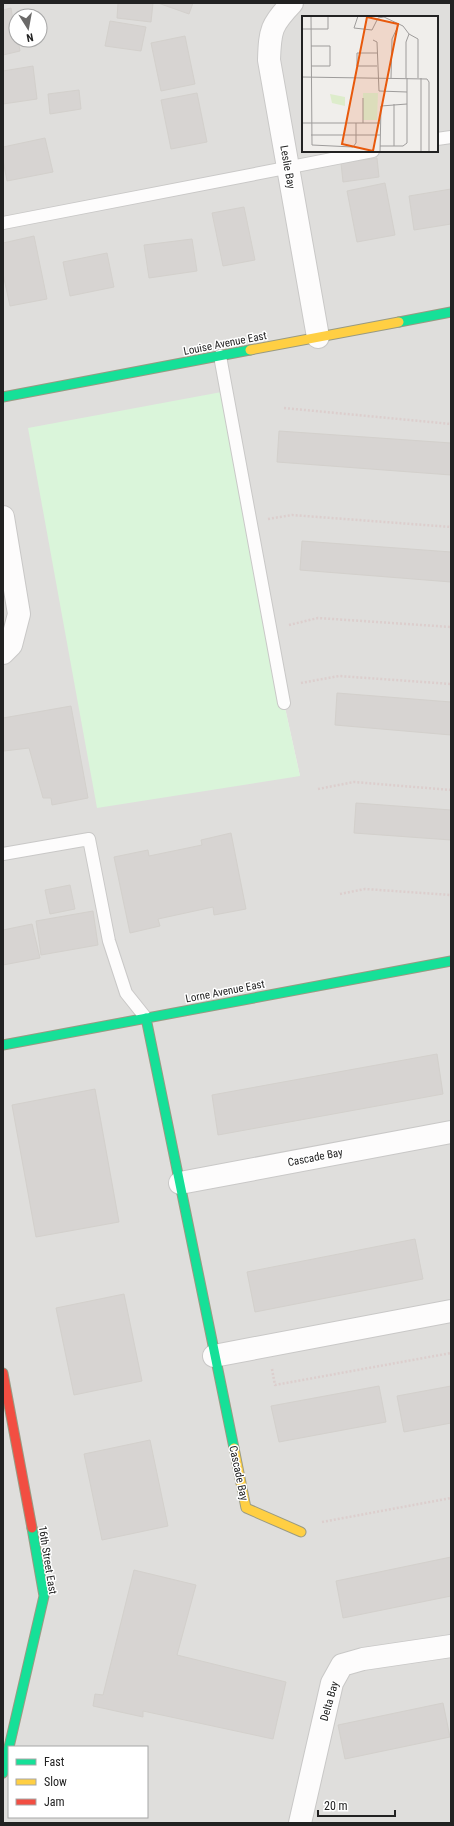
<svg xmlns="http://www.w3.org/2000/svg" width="454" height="1826" font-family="'Roboto Condensed',sans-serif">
	<rect width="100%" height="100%" fill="#f0eeeb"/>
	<path fill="#dfdedc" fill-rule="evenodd" d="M3,3h448v1820h-448zM16,16h24v24h-24zM303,17h134v134h-134zM28,428l256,275 16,73zM9,1747h138v70h-138z"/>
	<path fill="#daf5da" d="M227,391l57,312 16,73 -203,32 -69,-380z"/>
	<path fill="#d7d4d2" stroke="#d3d0cc" d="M118,3h35l-2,19 -34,-4z
		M158,3h35l-4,11z
		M11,8l5,32h2l2,11 -17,4v-45z
		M110,21l36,6 -5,24 -36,-5z
		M185,36l10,48 -34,7 -10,-48z
		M33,66l4,33 -34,5v-33z
		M79,90l2,19 -31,5 -2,-20z
		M197,93l10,49 -36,7 -10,-49z
		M45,138l8,34 -46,9 -4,-21v-13z
		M377,158l2,19 -36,5 -2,-19z
		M385,183l10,52 -38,7 -10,-51z
		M451,189v35l-37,6 -5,-34z
		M244,207l11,53 -32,6 -11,-53z
		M34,236l13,63 -37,7 -7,-32v-31z
		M192,239l5,32 -48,7 -5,-33z
		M107,253l7,34 -44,9 -7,-34z
		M279,431l172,12v32l-174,-13z
		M302,541l149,11v30l-151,-12z
		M337,693l114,9v33l-116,-10z
		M71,706l17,92 -36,7 -1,-7h-8l-14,-50 -25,3 -1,-33z
		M356,803l95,7v30l-97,-7z
		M231,833l15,76 -32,6 -1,-8 -55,12 2,7 -30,7 -16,-76 34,-7 1,6 53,-11 -1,-5z
		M70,885l5,24 -25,5 -5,-24z
		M93,911l5,34 -57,10 -5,-34z
		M32,924l8,34 -37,7v-35z
		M437,1054l6,40 -225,41 -6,-40z
		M95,1089l24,133 -83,15 -24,-132z
		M415,1239l8,40 -168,33 -8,-40z
		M124,1294l18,87 -68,14 -18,-87z
		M379,1386l7,36 -107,20 -8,-36z
		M451,1386v37l-47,9 -7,-36z
		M150,1440l18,86 -66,14 -18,-86z
		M451,1557v39l-108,22 -7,-37z
		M134,1570l62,15 -19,70 109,27 -13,57 -130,-28v6l-50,-11 2,-12 8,1z
		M443,1703l7,34 -105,22 -7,-34z"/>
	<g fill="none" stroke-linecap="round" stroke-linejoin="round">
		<defs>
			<path id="lane" d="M437,139l14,-2
				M3,223l370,-72
				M220,356l64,347
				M3,854l86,-15 20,102 17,52 20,25"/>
			<path id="street" d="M292,3c-21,22 -22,27 -23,57l49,277
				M3,517l16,97 -8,31 -8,8
				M180,1183l271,-51
				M214,1356l237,-45
				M300,1823l32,-140 10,-18 21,-6 88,-13"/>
			<path id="fast" d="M399,322l52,-10
				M3,397l247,-47
				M146,1018l88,430
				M3,1045l448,-84
				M3,1773l41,-177 -12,-68"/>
			<path id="slow" d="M250,350l149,-28
				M234,1448l12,60 55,24"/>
			<path id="jam" d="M3,1373l29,155"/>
		</defs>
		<use href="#lane" stroke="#c9c8c7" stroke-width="14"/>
		<use href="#street" stroke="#c9c8c7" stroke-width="24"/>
		<use href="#fast" stroke="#999a82" stroke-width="11"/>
		<use href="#slow" stroke="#999a82" stroke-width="11"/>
		<use href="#jam" stroke="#999a82" stroke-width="11"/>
		<path stroke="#dccecd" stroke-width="2.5" stroke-dasharray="2 2" stroke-linecap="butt" d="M284,408l167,16
			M268,519l24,-4 159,12
			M289,625l29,-7 133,9
			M301,683l38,-7 112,8
			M318,789l36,-7 97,8
			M340,894l25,-5 86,6
			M272,1369l3,16 176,-32
			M322,1522l129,-24"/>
		<use href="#lane" stroke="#fdfcfc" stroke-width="12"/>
		<use href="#street" stroke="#fdfcfc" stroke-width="22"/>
		<use href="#fast" stroke="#16e098" stroke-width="9"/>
		<use href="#slow" stroke="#ffcf43" stroke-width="9"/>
		<use href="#jam" stroke="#f24e42" stroke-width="9"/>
	</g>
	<g text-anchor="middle" stroke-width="3" stroke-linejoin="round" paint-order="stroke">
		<g font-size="11" fill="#222" stroke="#fff">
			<text transform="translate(288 167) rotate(80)" y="4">Leslie Bay</text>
			<text transform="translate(225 343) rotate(-11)" y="4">Louise Avenue East</text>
			<text transform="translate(225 991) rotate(-11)" y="4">Lorne Avenue East</text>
			<text transform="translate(315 1157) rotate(-11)" y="4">Cascade Bay</text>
			<text transform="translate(239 1473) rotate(78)" y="4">Cascade Bay</text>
			<text transform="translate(48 1560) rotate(81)" y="4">16th Street East</text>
			<text transform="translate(329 1701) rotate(-74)" y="4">Delta Bay</text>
		</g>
	</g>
	<g transform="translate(302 16)">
		<rect width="136" height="136" fill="#f0eeeb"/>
		<path d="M28,78l15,3v9l-13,-3z" fill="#ddeccb"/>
		<path d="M61,77h15l-1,27h-14z" fill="#daf5da"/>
		<path fill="none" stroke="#9e9c9b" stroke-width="1" d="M9,0l1,129 41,2 3,-4v-20M56,0l-4,12 18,2 6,-12 6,-1 19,9 6,8 9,5v39M0,13h26v-13M71,24l4,2 2,49 28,1M9,30h19v20h-19M75,37h-20v13h20M0,61l125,2 2,3v70M89,62l1,-39 7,-15M104,62v-36l3,-8M92,88v42M0,107h78M61,107v-25M9,119h69M78,130h23l4,-3v-65M78,136l1,-46 26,-2M119,136v-74"/>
		<path fill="#e8590c" fill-opacity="0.15" stroke="#e8590c" stroke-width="2" d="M65,1l31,7 -25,127 -31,-7z"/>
		<rect width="136" height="136" fill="none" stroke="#222" stroke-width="2"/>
	</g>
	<rect width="454" height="1826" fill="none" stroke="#222222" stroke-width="8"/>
	<rect x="8" y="1746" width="140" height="72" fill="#ffffff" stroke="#a7a7a7"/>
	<rect x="16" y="1759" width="20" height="6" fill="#16e098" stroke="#a7a7a7"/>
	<text x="44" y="1766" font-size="12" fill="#222222">Fast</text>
	<rect x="16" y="1779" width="20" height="6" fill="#ffcf43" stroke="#a7a7a7"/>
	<text x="44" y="1786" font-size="12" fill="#222222">Slow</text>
	<rect x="16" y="1799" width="20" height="6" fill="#f24e42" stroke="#a7a7a7"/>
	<text x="44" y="1806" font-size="12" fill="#222222">Jam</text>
	<g transform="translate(28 28) rotate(169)"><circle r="19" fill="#ffffff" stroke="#a7a7a7"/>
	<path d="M0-3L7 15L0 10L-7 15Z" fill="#6a6968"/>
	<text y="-6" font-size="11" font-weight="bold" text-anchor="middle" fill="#222222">N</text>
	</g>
	<path d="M318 1810v6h77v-6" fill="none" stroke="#222222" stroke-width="2"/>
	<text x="324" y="1810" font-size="12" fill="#222222" stroke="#ffffff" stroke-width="3" paint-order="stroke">20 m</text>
</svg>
